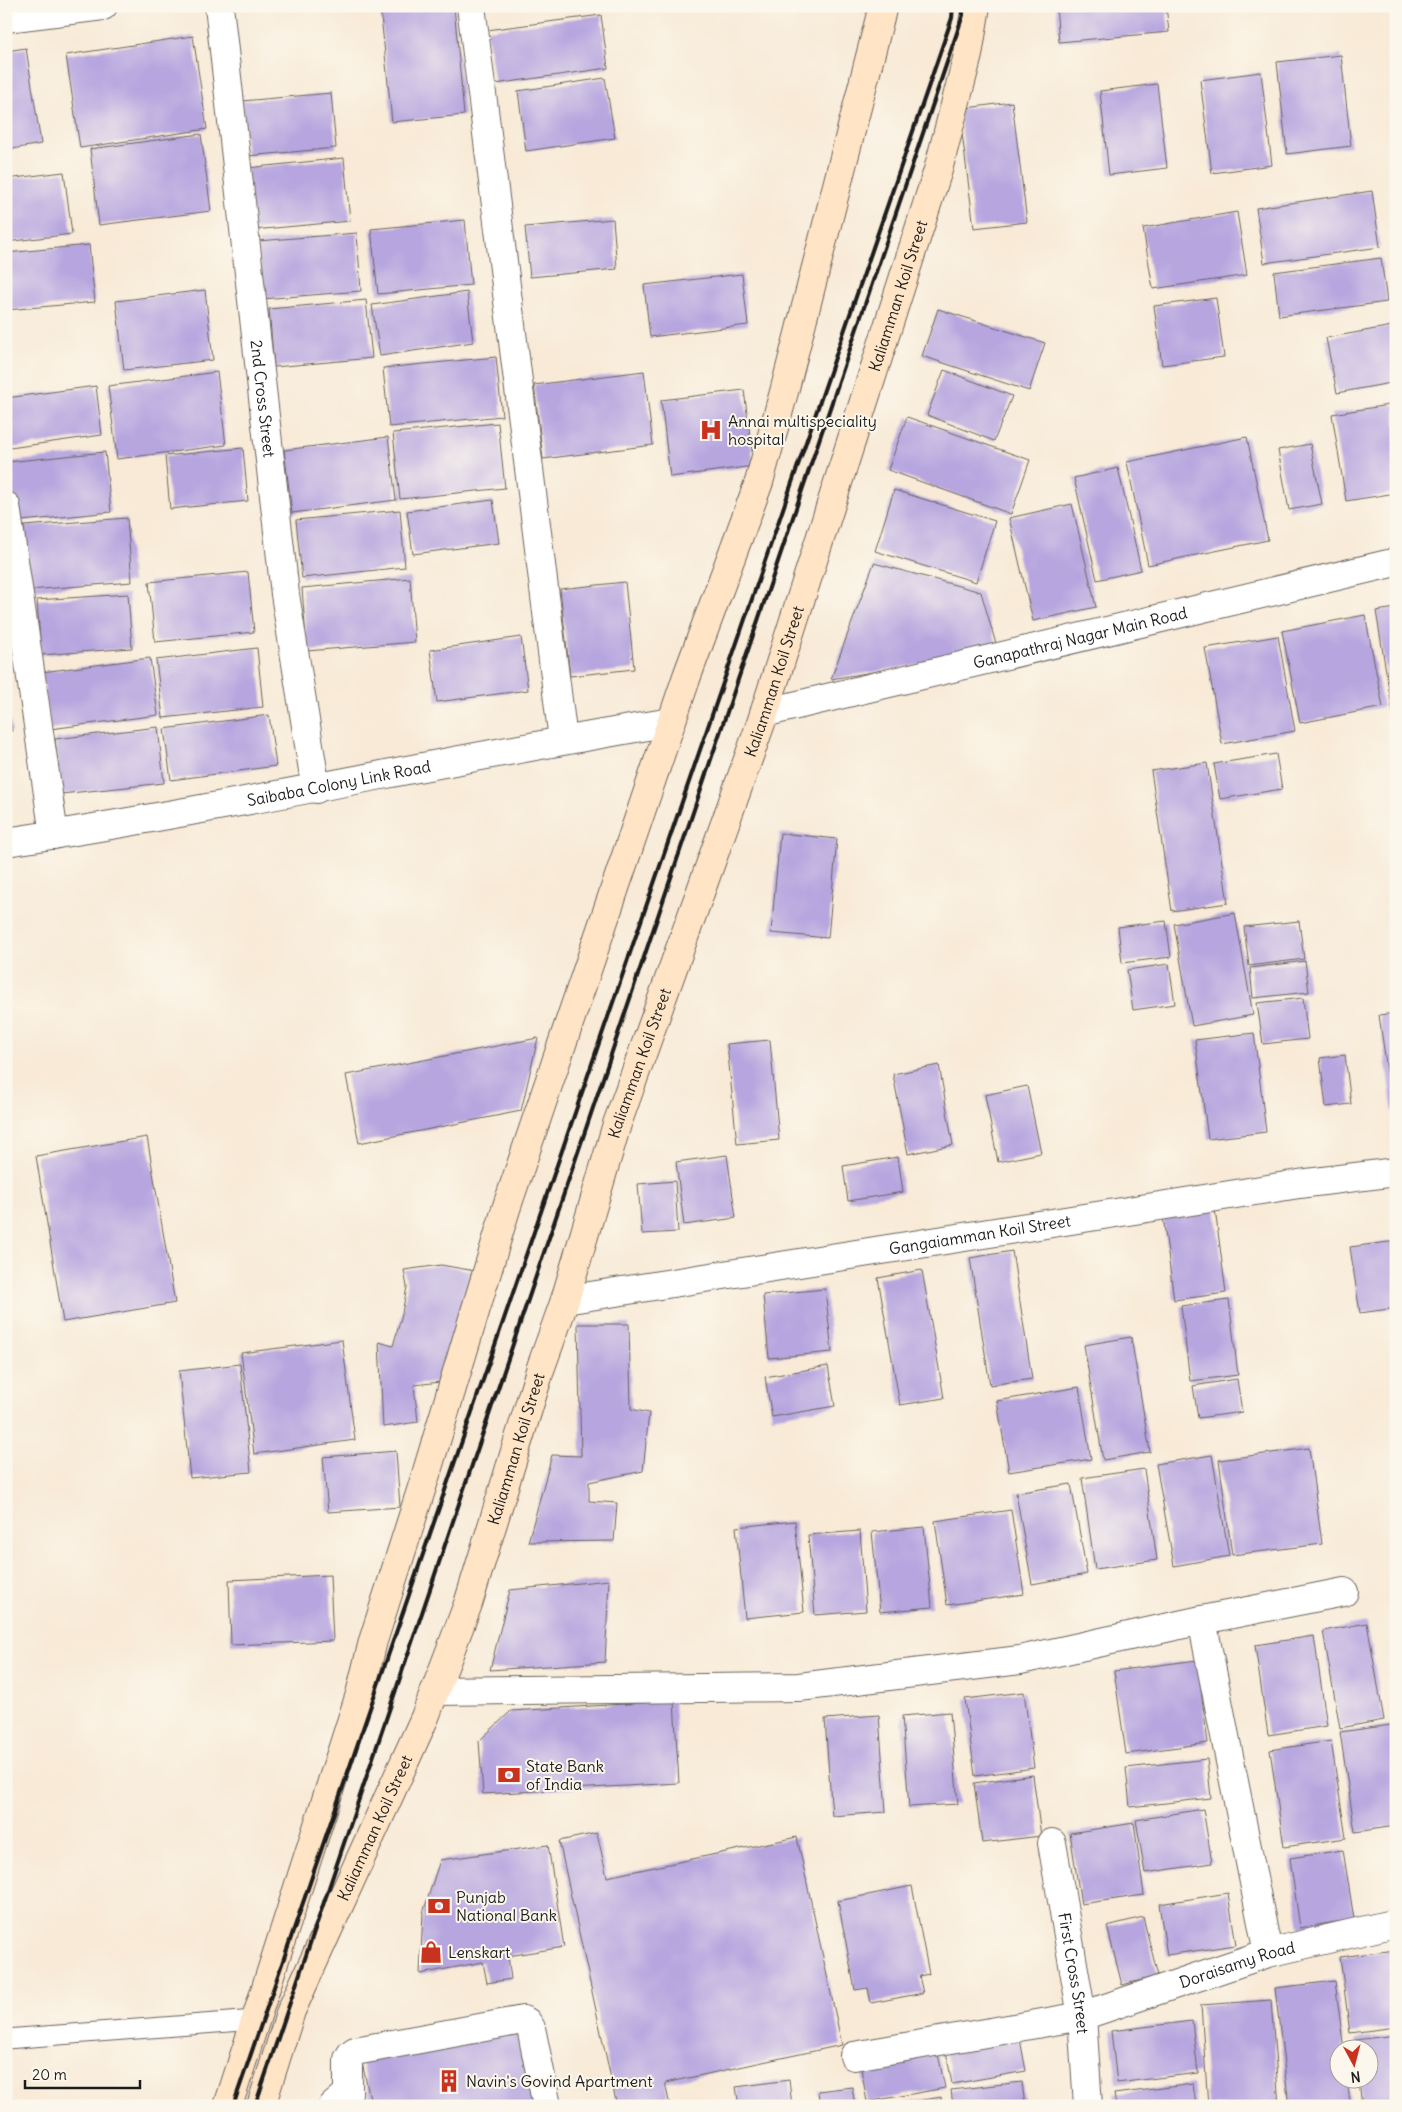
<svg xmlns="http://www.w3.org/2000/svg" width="1402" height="2112" font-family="Delius,sans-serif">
	<rect width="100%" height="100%" fill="#fbf7ec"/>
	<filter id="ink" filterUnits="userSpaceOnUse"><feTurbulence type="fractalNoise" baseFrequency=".02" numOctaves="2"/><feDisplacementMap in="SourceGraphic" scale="10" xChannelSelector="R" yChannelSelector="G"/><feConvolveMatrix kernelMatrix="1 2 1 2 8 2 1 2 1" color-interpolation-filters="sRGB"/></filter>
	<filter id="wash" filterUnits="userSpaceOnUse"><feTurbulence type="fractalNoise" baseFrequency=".0096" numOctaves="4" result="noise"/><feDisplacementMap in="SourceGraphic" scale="20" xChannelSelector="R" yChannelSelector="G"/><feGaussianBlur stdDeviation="1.12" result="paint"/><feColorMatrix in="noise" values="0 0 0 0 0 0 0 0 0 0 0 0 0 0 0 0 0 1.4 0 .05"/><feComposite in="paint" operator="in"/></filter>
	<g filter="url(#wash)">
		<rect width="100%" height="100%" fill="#f8ead7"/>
		<g id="blocks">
			<path fill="#b6a5df" d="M380,6h74l10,109 -72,7z
				M1056,6h110l3,26 -110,10z
				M601,15l7,53 -113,16 -8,-54z
				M193,36l14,93 -127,19 -14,-93z
				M26,48l15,96 -35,6v-99z
				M1341,55l10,91 -64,8 -10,-92z
				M1261,72l11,93 -60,8 -12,-93z
				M605,78l10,60 -89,13 -8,-60z
				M1157,84l10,84 -58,7 -9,-84z
				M331,93l5,55 -89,8 -5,-55z
				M1012,102l15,120 -53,6 -15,-119z
				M201,134l10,77 -112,14 -9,-76z
				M344,158l6,63 -97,9 -6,-62z
				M64,172l8,62 -66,8v-63z
				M1372,191l8,56 -116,16 -8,-55z
				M1237,212l10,63 -94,14 -10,-61z
				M613,219l4,50 -87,8 -5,-50z
				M465,220l6,65 -93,9 -7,-65z
				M357,233l4,58 -99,8 -4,-58z
				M89,245l6,57 -89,8v-57z
				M1381,258l6,44 -108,14 -5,-44z
				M742,274l6,51 -98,12 -6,-52z
				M205,290l8,70 -89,10 -8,-69z
				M467,292l6,50 -93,14 -8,-51z
				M1216,298l8,59 -62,8 -8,-59z
				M366,300l6,58 -98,9 -5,-58z
				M938,309l107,34 -16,48 -107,-35z
				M1392,326l4,20v36l-59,11 -11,-55z
				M496,357l6,59 -113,11 -6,-59z
				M944,370l68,26 -18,45 -67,-26z
				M644,371l9,74 -110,14 -9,-74z
				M217,372l9,73 -109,14 -9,-73z
				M96,386l6,49 -92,13 -4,-28v-22z
				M744,390l10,76 -84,11 -9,-77z
				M1395,404l1,89 -50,8 -14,-87z
				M907,417l123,43 -19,54 -123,-44z
				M498,423l7,65 -105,11 -7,-66z
				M388,437l8,63 -104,13 -8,-63z
				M1247,437l21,103 -120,25 -21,-103z
				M1310,444l12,60 -33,6 -11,-60z
				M243,448l5,53 -78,8 -5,-53z
				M105,452l6,60 -99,10 -5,-60z
				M1118,468l23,102 -44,10 -23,-102z
				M894,490l101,31 -19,61 -101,-31z
				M493,500l6,43 -86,11 -6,-43z
				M1072,504l24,103 -63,14 -24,-103z
				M400,510l5,57 -103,11 -6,-58z
				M127,518l5,64 -103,8 -5,-64z
				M874,563l107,29 17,59 -167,28z
				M248,572l6,60 -99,10 -6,-60z
				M410,578l5,64 -108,9 -5,-63z
				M625,582l9,87 -64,7 -10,-87z
				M128,594l4,54 -91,7 -4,-55z
				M1396,608v117h-1l-19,-114z
				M1365,615l18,92 -83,16 -18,-92z
				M1278,636l17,95 -73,13 -17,-96z
				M521,637l7,53 -91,12 -7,-52z
				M257,648l6,59 -100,11 -7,-58z
				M150,658l8,57 -108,14 -8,-57z
				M6,699l6,32 -6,1z
				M269,715l7,51 -105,14 -7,-51z
				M158,727l6,56 -103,11 -6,-55z
				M1276,754l6,35 -62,10 -6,-35z
				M1207,763l21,140 -56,8 -21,-140z
				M780,833l57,6 -9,99 -57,-5z
				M1235,913l18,102 -61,11 -18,-102z
				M1166,921l5,36 -49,6 -4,-36z
				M1299,921l5,38 -55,7 -5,-39z
				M1305,961l4,31 -56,6 -3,-30z
				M1169,964l6,40 -42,6 -6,-40z
				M1303,998l5,41 -45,5 -6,-41z
				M1396,1013v99h-3l-14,-97z
				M1254,1033l12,99 -58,7 -13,-99z
				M538,1038l-17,73 -162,32 -13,-68z
				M770,1040l9,100 -42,4 -10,-100z
				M1345,1055l6,49 -25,3 -6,-49z
				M939,1065l14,80 -45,9 -15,-80z
				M1027,1086l14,67 -43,9 -13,-67z
				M147,1137l28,166 -112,19 -27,-166z
				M727,1155l9,63 -52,7 -8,-63z
				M898,1157l5,35 -55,9 -5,-35z
				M675,1181l3,51 -36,2 -4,-50z
				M1215,1209l11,84 -52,7 -11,-84z
				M1396,1241v67l-36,5 -10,-66z
				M1012,1251l20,128 -42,6 -20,-127z
				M441,1265l34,6 -26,110 -35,4 4,37 -35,5 -4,-85 14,4 8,-28 6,-31 -3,-17z
				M922,1270l22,128 -44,7 -22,-127z
				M825,1289l7,63 -63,6 -6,-63z
				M1229,1300l9,75 -48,6 -9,-75z
				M578,1324h51l2,85 18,4 -6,58 -54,11v19l28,2 -3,38 -86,1 24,-87 29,1z
				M1131,1337l19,115 -47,8 -19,-115z
				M342,1340l13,100 -101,14 -13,-101z
				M240,1364l11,108 -61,6 -11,-107z
				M828,1366l7,40 -63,11 -7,-40z
				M1237,1379l5,33 -44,6 -5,-32z
				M1079,1387l12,72 -82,13 -12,-71z
				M1309,1448l13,96 -90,11 -13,-95z
				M396,1451l4,56 -72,5 -5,-55z
				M1212,1455l17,101 -55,10 -18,-102z
				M1144,1469l13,91 -62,9 -13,-91z
				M1071,1484l16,90 -55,10 -16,-91z
				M1011,1510l13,84 -77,11 -12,-84z
				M795,1521l9,91 -59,6 -9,-91z
				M924,1527l8,80 -52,5 -8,-80z
				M860,1531l6,80 -51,4 -7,-80z
				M330,1575l3,66 -102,4 -2,-65z
				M609,1580l-4,82 -115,8 20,-80z
				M1367,1623l17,97 -44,8 -17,-97z
				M1314,1636l13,90 -59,9 -13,-90z
				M1197,1660l11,83 -82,11 -12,-83z
				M1024,1692l10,76 -59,8 -10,-77z
				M674,1701l5,82 -196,11 -4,-53 32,-30z
				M950,1712l8,92 -49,3 -7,-91z
				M879,1715l7,97 -54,4 -7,-97z
				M1391,1725l5,34v67l-41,6 -15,-100z
				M1331,1741l15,97 -62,9 -14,-97z
				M1207,1759l4,39 -81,9 -4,-39z
				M1033,1775l8,61 -59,7 -8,-60z
				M1203,1809l9,54 -67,10 -9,-53z
				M1134,1823l10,72 -63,9 -11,-71z
				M597,1833l10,44 190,-40 45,208 -177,38 5,23h-53l-58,-265z
				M548,1845l16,102 -56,9 3,23 -24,4 -4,-21 -63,12 3,-61 17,-53z
				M1343,1850l11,69 -54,9 -10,-70z
				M912,1886l17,88 -10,2 4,17 -52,10 -3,-15 -13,2 -17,-89z
				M1228,1893l8,52 -69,10 -8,-51z
				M1143,1917l15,59 -36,9 -15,-59z
				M1396,1950v77l-46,6 -10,-76z
				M1335,1981l9,69h-4v30h7l3,22 -35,4h-26l-14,-118z
				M1271,2000l8,106h-71l-7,-101z
				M1192,2021l6,52 -81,10 -6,-52z
				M521,2026l16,80h-174l8,-3 -10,-45z
				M1396,2035v71h-34l-3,-26h11v-30h-14l-1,-10z
				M1020,2039l6,32 -74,13 -6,-33z
				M938,2054l7,34 -78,14 -6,-34z
				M789,2080l3,26h-53l-3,-19z
				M1022,2082l3,24h-72l-2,-16z
				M1193,2084l3,22h-80l-2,-12z
				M852,2087l3,19h-35l-2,-15z
				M941,2097l1,9h-48l-1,-1z"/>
		</g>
	</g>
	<g filter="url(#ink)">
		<use href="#blocks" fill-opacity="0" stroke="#69645d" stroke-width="1"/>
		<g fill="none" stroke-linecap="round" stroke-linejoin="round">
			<defs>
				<path id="service" d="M6,2039l249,-19"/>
				<g id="minor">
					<path id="s1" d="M219,6l66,588 31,195"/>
					<path d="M471,6l92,734"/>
					<path d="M6,18l97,-12"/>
					<path d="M6,506l48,329"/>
					<path id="s2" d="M764,713l632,-151"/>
					<path id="s3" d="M6,842c223,-34 443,-83 665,-120"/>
					<path id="s4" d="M565,1300l734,-116 97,-12"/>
					<path d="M1202,1620l66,333"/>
					<path d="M435,1691l364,-4 221,-27 182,-40 142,-28"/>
					<path id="s5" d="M1052,1843l30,173 6,90"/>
					<path id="s6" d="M854,2056l228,-40 186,-63 128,-30"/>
					<path d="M333,2106l15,-13v-34l3,-5 4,-3 168,-31 4,2 4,6 16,78"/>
				</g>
				<g id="secondary">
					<path d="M228,2106l132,-412 13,-53 51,-160 82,-272 181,-533 72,-194 25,-90 99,-386"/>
					<path id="s7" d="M261,2106l30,-95 134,-294 43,-113 73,-237 24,-67 52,-176 144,-401 177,-553 30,-115 8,-49"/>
				</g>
			</defs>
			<use href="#service" stroke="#69645d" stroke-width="21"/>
			<use href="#minor" stroke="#69645d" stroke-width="30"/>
			<use href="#secondary" stroke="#69645d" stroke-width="30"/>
			<use href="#service" stroke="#fff" stroke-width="19"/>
			<use href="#minor" stroke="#fff" stroke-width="28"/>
			<use href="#secondary" stroke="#ffe4c6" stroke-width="28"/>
			<path stroke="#1c1c1c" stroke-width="4" d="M233,2106l719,-2088 1,-12
				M255,2106l708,-2091v-9"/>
		</g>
	</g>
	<defs>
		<symbol id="hospital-bare" viewBox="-9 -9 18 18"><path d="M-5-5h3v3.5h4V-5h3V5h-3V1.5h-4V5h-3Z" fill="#c8321e" stroke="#fbf7ec" stroke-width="2.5" paint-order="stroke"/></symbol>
		<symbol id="bank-bare" viewBox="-9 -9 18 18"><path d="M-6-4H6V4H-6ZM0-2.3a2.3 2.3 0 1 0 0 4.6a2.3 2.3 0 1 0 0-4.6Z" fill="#c8321e" stroke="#fbf7ec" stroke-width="2.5" paint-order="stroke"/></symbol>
		<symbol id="shop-bare" viewBox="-9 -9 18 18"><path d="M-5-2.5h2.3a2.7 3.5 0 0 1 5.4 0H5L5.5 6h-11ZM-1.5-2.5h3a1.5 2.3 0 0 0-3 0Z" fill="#c8321e" stroke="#fbf7ec" stroke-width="2.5" paint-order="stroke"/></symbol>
		<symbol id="building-bare" viewBox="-9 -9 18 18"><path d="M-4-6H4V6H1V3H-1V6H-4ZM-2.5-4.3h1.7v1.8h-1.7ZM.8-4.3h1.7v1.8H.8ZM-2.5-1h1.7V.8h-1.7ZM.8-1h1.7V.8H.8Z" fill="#c8321e" stroke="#fbf7ec" stroke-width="2.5" paint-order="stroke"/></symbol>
	</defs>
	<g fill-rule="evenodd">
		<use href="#hospital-bare" x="695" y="414" width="32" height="32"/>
		<use href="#bank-bare" x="493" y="1759" width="32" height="32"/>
		<use href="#bank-bare" x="423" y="1890" width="32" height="32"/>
		<use href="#shop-bare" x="415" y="1936" width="32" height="32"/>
		<use href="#building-bare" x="433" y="2065" width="32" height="32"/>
	</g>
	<g text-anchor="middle" stroke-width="4" stroke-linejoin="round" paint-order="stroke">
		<g font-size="16" fill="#1c1c1c" stroke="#fbf7ec">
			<text dy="6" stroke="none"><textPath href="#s7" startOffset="1921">Kaliamman Koil Street</textPath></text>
			<text dy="6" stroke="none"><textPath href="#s1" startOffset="395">2nd Cross Street</textPath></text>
			<text dy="6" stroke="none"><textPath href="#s2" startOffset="325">Ganapathraj Nagar Main Road</textPath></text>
			<text dy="6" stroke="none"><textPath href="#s7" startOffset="1516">Kaliamman Koil Street</textPath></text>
			<text dy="6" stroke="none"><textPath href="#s3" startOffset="338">Saibaba Colony Link Road</textPath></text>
			<text dy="6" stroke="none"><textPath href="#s7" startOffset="1111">Kaliamman Koil Street</textPath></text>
			<text dy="6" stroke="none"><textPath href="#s4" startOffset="420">Gangaiamman Koil Street</textPath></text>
			<text dy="6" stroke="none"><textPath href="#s7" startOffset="706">Kaliamman Koil Street</textPath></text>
			<text dy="6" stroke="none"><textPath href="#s7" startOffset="301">Kaliamman Koil Street</textPath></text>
			<text dy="6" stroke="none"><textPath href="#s6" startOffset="395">Doraisamy Road</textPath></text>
			<text dy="6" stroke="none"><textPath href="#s5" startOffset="132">First Cross Street</textPath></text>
		</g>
		<g font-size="16" fill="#1c1c1c" stroke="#fbf7ec" text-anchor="start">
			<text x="728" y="427">Annai multispeciality<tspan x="728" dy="18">hospital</tspan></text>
			<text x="526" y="1772">State Bank<tspan x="526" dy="18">of India</tspan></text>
			<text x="456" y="1903">Punjab<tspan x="456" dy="18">National Bank</tspan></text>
			<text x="448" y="1958">Lenskart</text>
			<text x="466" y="2087">Navin's Govind Apartment</text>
		</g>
	</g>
	<rect width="1402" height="2112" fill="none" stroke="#fbf7ec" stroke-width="25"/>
	<g transform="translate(1354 2064) rotate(173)"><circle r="24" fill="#fbf7ec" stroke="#a29f99"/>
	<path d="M0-4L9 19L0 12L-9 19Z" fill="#c8321e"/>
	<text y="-8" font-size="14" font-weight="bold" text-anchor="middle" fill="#1c1c1c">N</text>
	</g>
	<path d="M25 2080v8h115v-8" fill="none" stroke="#1c1c1c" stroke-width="2.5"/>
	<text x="32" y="2080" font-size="15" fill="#1c1c1c" stroke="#fbf7ec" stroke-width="4" paint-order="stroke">20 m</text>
</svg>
